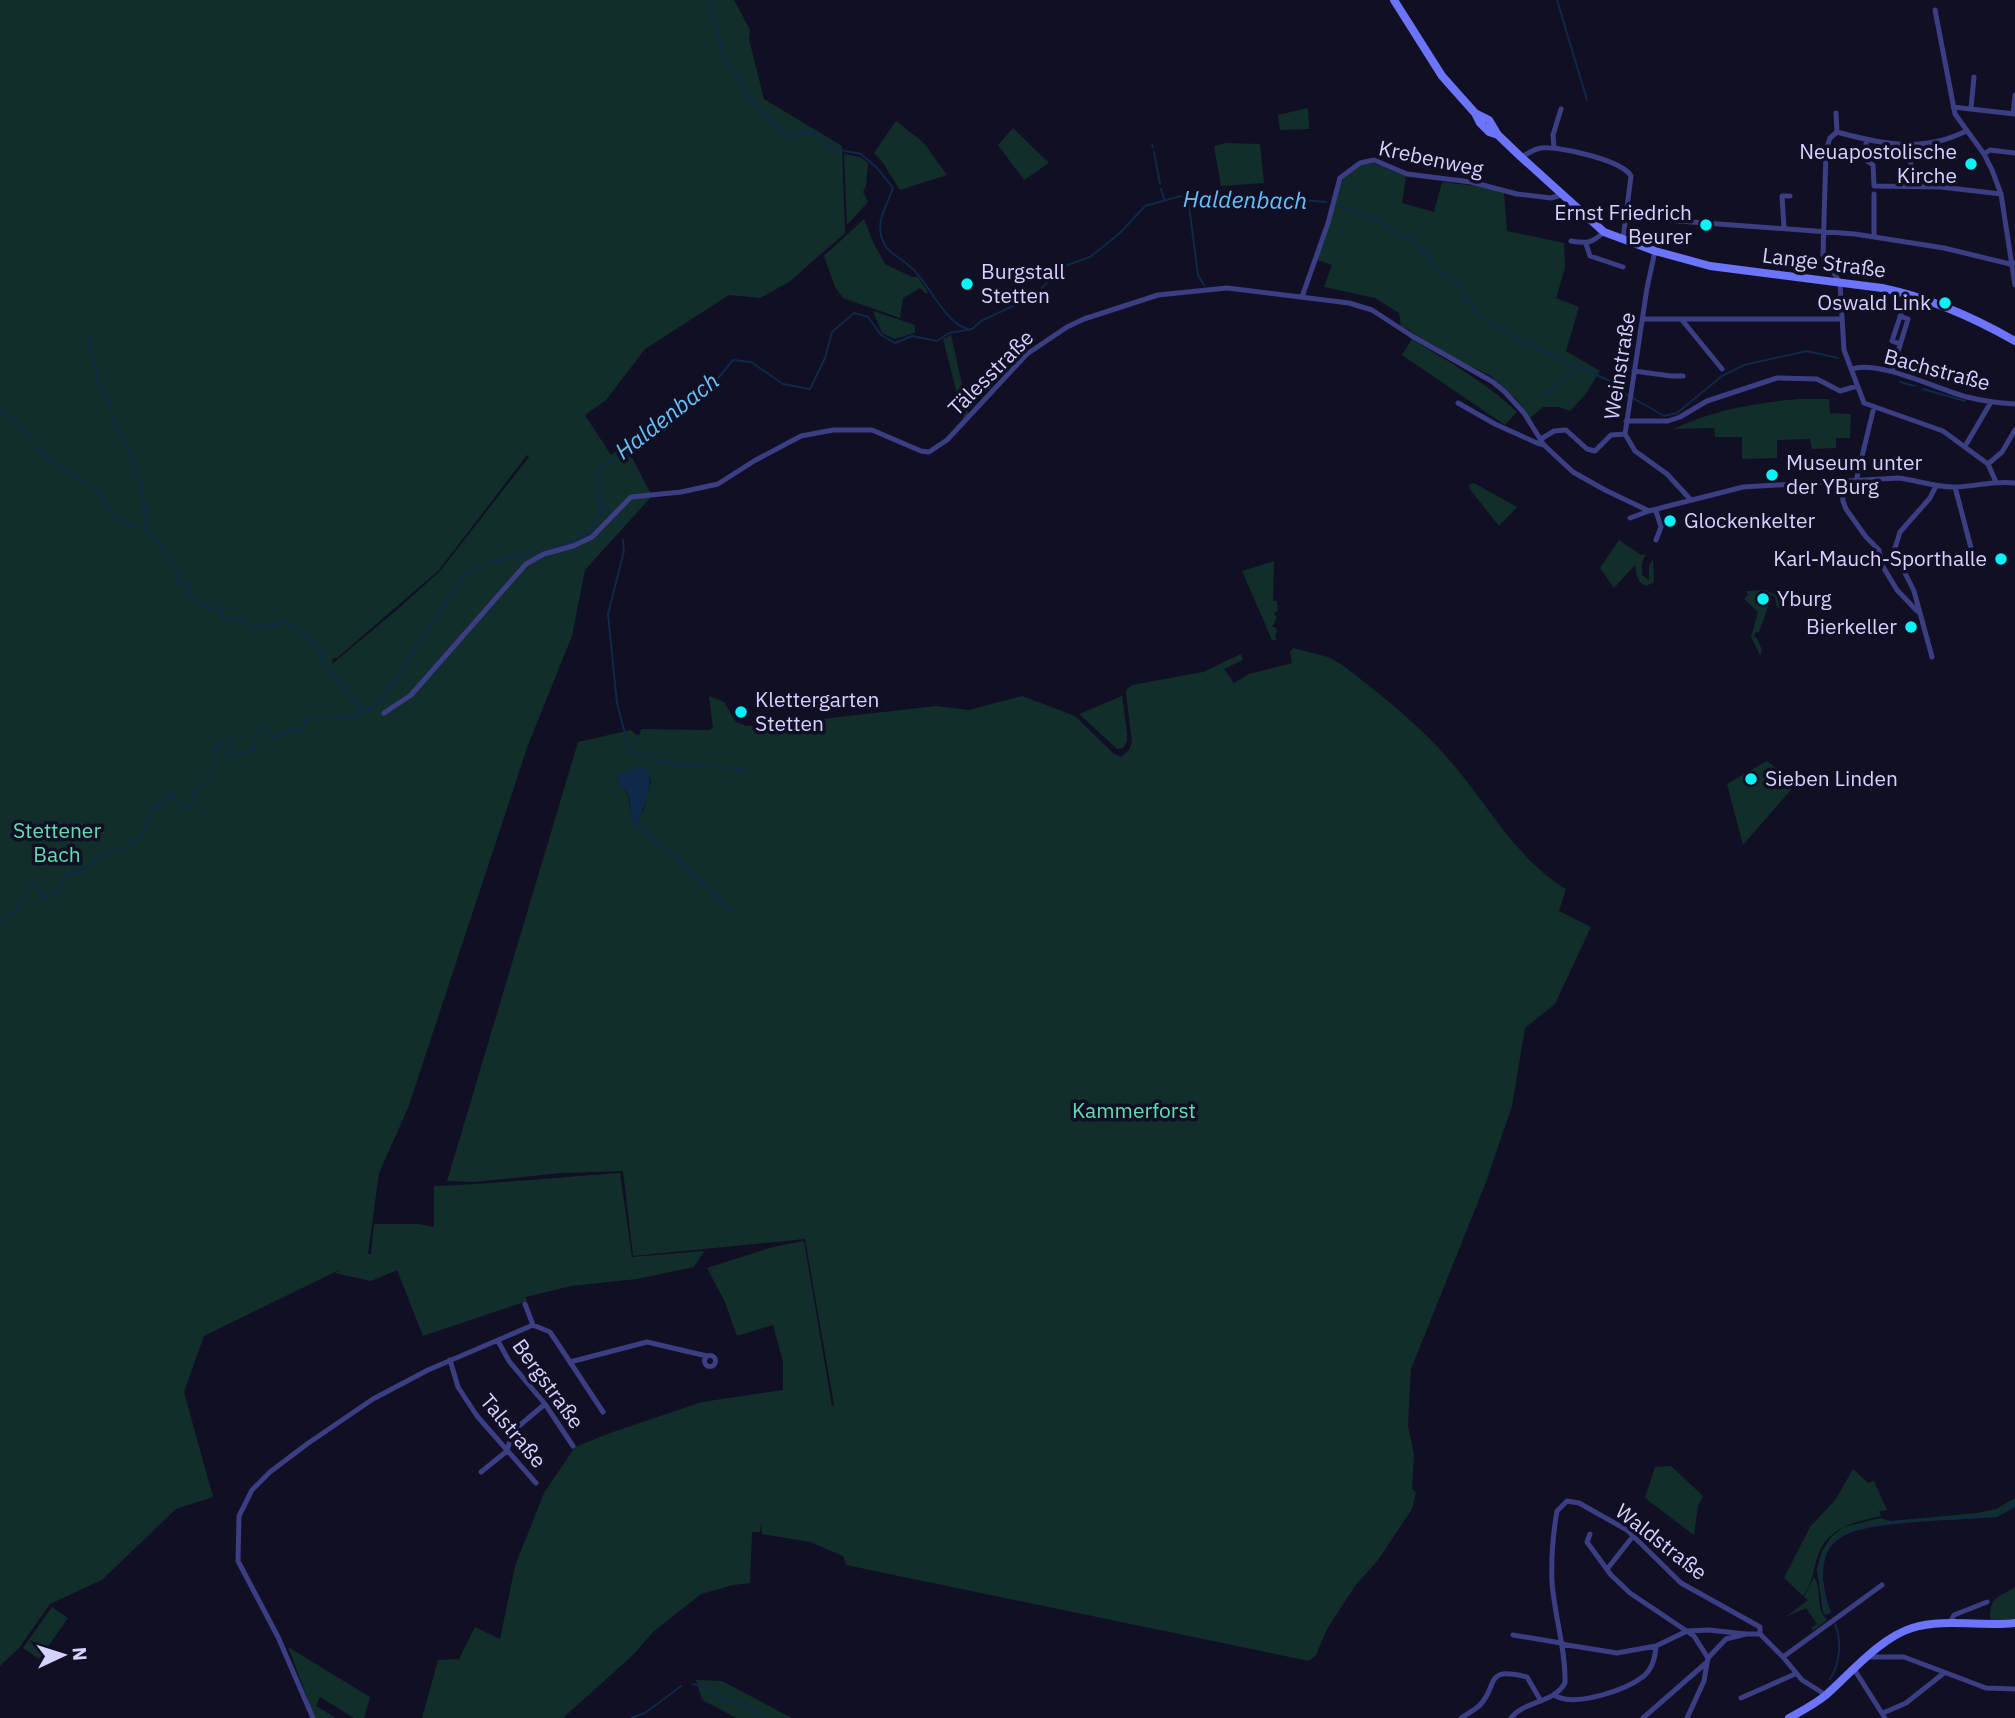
<svg xmlns="http://www.w3.org/2000/svg" width="2015" height="1718" font-family="'IBM Plex Sans',sans-serif">
	<rect width="100%" height="100%" fill="#110f24"/>
	<path fill="#122e2a" fill-rule="evenodd" d="M0,0h734l16,30 -1,9 15,60 78,47 3,87 -56,49 -29,16 -31,-3 -84,54 -39,51 -21,15 26,40 14,-11 27,52 -67,74 -13,66 -44,109 -120,363 -29,65 -11,81h3l3,-30h45l15,3v-41c62,-2 124,-9 186,-13l12,84 72,-6 -10,16 -57,12 -66,7 -45,11 1,4 -104,35 -26,-66 -26,11 -36,-8 6,-4 -137,67 -20,56 29,105 -37,12 -74,71 -52,24 -31,44 -19,18zM527,455l2,2 -89,114 -41,37 -67,56 1,-6h4l102,-88z
		M1308,108l1,21 -29,1 -2,-15z
		M896,121l28,22 23,32 -47,15 -17,-27 -9,-10z
		M1013,128l36,35 -25,17 -26,-35z
		M1226,143l34,1 4,39 -43,3 -7,-40z
		M844,154l16,3 8,6 -2,23 -3,6 5,10 -21,23z
		M1373,163l33,13 -4,27 32,9 8,-30 35,4 27,7 3,38 57,12 1,25 -9,30 23,9 -13,44 34,20 -15,24 -15,16 -11,-4h-16l-13,11 -14,-19 -25,-23 -29,-14 -61,-36 -2,-13 -24,-15 -51,-11 8,-22 -15,-5 26,-81 18,-14z
		M864,219l9,23 12,22 27,13h6l10,15 -2,2 -6,-6 -17,10 -3,20 -57,-20 -8,-11 -11,-31z
		M873,311l42,14v8l-21,6 -12,-6z
		M951,335l18,81 -5,5 -21,-82z
		M1412,339c37,23 74,43 105,73l-12,13 -103,-70z
		M1798,399h31l1,14 21,1 -1,24h-14v10l-24,1 -2,-10 -33,1v18l-35,1v-22h-27l-1,-9 -41,1c39,-19 82,-26 125,-30z
		M1474,483l43,24 -18,19 -30,-38 1,-4z
		M1619,540l22,15 5,-1 -4,9v12l7,5v-15l4,-6 1,23 -8,4c-10,-4 -9,-12 -11,-21l-21,23 -14,-20z
		M1274,561l-1,40h4l1,9 -4,4 3,3 -5,10h3l2,4 -2,5 1,4h-4l-30,-69z
		M1766,590l11,6 3,13 -3,-2 -2,-10 -12,-6 -5,1 3,2 -4,9 8,3 4,-8 1,3 -11,31h-3l-2,4 3,2 5,12 -2,5 -9,-18 7,-25 -14,-13 4,-4 -2,-4z
		M1293,648l35,9 13,7c39,30 79,61 111,99 37,43 65,97 114,126l-7,22 32,16 -36,77 -30,24 -13,78 -26,76 -75,187 -3,57 6,28 -2,34 4,5 -4,16 -34,51 -23,26 -28,43 -11,26 -7,6 -463,-96 -3,-9 -33,-14 -48,-8 -1,-11 -1,9h-8l-2,51 -17,2 -32,9 -48,38 -20,23 -70,63h-141l16,-58 21,-1 16,-32 25,12 15,-73 29,-73 31,-46 35,-14 92,-31 81,-12v-28l-10,-37 -36,11 -12,-34 -18,-34 66,-21 31,-6 28,165 2,-1 -29,-166 -172,17 -10,-85 -62,2 -87,9 -27,-1 131,-439 53,-12 6,5 3,-1 1,-5 68,1 4,-2 -4,-32 15,6 12,20 11,4 22,-1 167,-19 33,4 53,-14 53,20 39,38 7,3 8,-7 3,-8 -6,-49 1,-4 5,-4 71,-13 38,-18 2,6 -19,9 10,14 15,-9 43,-11 -2,-11zM647,769l4,12 -7,28 -9,15c-7,-15 -3,-30 -17,-42l-1,-6z
		M1122,696l5,37v8l-4,7 -6,1 -38,-35z
		M1767,761l29,23 -53,61 -16,-61z
		M1671,1466l32,30 -5,10 -4,29 -49,-37 10,-31z
		M1853,1469l15,14 6,-2 13,29 -8,1 2,5c-25,6 -52,10 -63,39 -5,14 -5,28 -15,41l-19,-18 26,-51 26,-28z
		M2015,1498v9l-18,10c-33,3 -132,4 -157,20 -23,15 -19,53 -9,75l-5,3 -3,-3 -6,-43 5,-18 10,-15 12,-9 36,-9 11,3 86,-8 19,-4z
		M1814,1577c9,14 0,28 13,43l-14,11 -2,-3 6,-4 -11,-16 -20,9 22,-17 -4,-3z
		M2015,1587v32l-25,2c-1,-23 7,-23 25,-34z
		M52,1607l16,11 -29,41 -16,-11z
		M288,1647l82,50 -6,21h-10l-34,-21 -4,9 20,12h-21z
		M696,1680l26,1 70,37h-55l-35,-18z"/>
	<path fill="#0f2948" d="M640,768l7,1c8,13 -3,43 -12,55l-3,-1c-2,-16 0,-30 -14,-40l-1,-7 9,-5z"/>
	<g fill="none" stroke-linecap="round" stroke-linejoin="round">
		<path stroke="#0f2948" stroke-width="2" d="M710,0l14,58 26,41 34,37 21,-5 15,6 15,12 26,5 16,14 16,20c-5,15 -16,31 -12,47 4,17 14,19 25,28 21,16 29,43 49,59 4,4 9,6 14,8
			M1557,0l30,100
			M1152,144l1,3
			M1154,152l6,32
			M1161,189l3,10
			M1188,198l10,77 6,10
			M1338,205l40,16 18,12 17,7 25,30 24,16 4,15 6,4 4,8 45,28 87,39 18,14 38,22 13,-3 45,-37 22,-11 63,-14 31,7
			M90,335l1,22 5,11 1,14 11,17 4,12
			M1561,381l16,-12
			M1900,382l15,4
			M1923,389l42,12
			M1541,397l14,-11
			M0,411c14,7 25,19 34,31
			M113,415l4,13 9,17
			M39,449l19,18 15,6 18,15
			M129,449l14,42 1,14 3,5 -1,15 29,43 3,14 10,2 1,9 20,16 12,-2 3,13 17,-2c1,1 6,8 8,9 9,2 29,-3 37,-5l15,13h6l9,9 10,21
			M98,492c12,22 21,33 49,37
			M601,507l10,6
			M615,517l6,7
			M623,540l1,11 -16,63 9,89 13,50 22,5
			M329,669l33,41
			M660,760l20,5 65,4
			M214,765l4,-21 12,-6 3,8 -7,8 2,3 27,-8 1,-16 8,-7 3,1 4,11 16,-7h14l5,-11 46,-3 17,-8 15,-11 79,-122c6,-4 12,-9 19,-11 29,-10 103,-14 116,-45 6,-15 1,-34 -2,-49l41,-29 51,-49 27,-11 18,-22 18,2 32,22 27,5 15,-31 7,-26 22,-19 14,4 13,18 14,8 17,-7 25,5 12,-8 23,-4 9,-8 53,-25 28,-29 28,-10 30,-24 25,-27 35,-10 68,7 43,-4 35,3
			M635,824l40,32 57,55
			M0,923c16,-8 25,-23 30,-39l6,-1 7,14 12,-2 12,-21 16,-5 24,-17 15,-2 10,-8 7,-2c5,-7 7,-14 10,-22 3,-11 15,-17 24,-25l9,14 9,-1 4,-15 15,-12 3,-8
			M1829,1613c-4,-16 -10,-37 -6,-53 13,-54 133,-34 173,-46 7,-2 13,-6 19,-10
			M1830,1679c10,-15 12,-38 5,-55
			M693,1684l19,5 12,13 17,1 25,15
			M631,1718l14,-5 36,-27"/>
		<path stroke="#3b3e82" stroke-width="5" d="M1935,10l20,104 29,40 8,16 9,24 14,91
			M1953,107l62,7
			M1971,108l3,-31
			M1836,113l1,19 -7,6 -4,12 -3,105 17,28 4,67 20,53 79,28 45,33 8,18
			M2013,114l2,-19
			M1837,132c43,12 87,21 129,-1
			M1866,140l1,21 6,4 1,21 67,1 60,7
			M1909,145l4,42
			M1554,148l-1,-13 8,-26
			M1984,154l6,-4 25,3
			M1521,157c6,-3 13,-8 20,-9 18,-2 81,12 90,28l-8,63
			M1874,194v42
			M1624,217l231,17 89,14 66,16 5,-1
			M1784,228l-2,-32h8
			M1571,241c16,3 21,2 33,-9
			M1586,244l4,12 33,11
			M1655,251l-8,37 -22,146 10,17 32,23 23,25
			M1302,297l26,-74 12,-45 20,-15 14,-3 33,14 64,8 46,12 34,4 10,-3
			M1643,319h199
			M1682,320l40,49
			M1900,344l-8,-3 16,-48
			M1852,369c27,-9 85,20 115,28 16,4 31,6 48,7
			M1634,371l37,5h12
			M1892,371l16,-52 -8,-3
			M1458,403l37,21 42,19 7,2
			M1626,421h42l12,-4 27,-16 70,-23 40,1 23,12 17,-5
			M1541,439l13,-8 12,-1 21,19 8,2 16,-16 14,-1
			M1967,443l24,-41
			M1988,464l14,-12 13,-22
			M1842,481l1,20 3,8 20,28 13,13 3,15 15,25 20,21
			M1856,481l18,-74
			M1955,487l16,61
			M1630,518l19,-7
			M1656,540l5,-13 -5,-16
			M1932,657l-18,-66 -17,-34 -2,-9 5,-16 30,-34 6,-12
			M384,713l27,-18 115,-131 18,-10 29,-8 19,-9 39,-40 50,-5 37,-8 36,-23 47,-25 32,-6h39l49,21 8,1 18,-12 80,-86 40,-27 17,-8 74,-24 69,-7 122,15 23,7 40,26 81,46 12,10 19,21 20,32 29,27 32,18 44,21 94,-24 155,-9c19,2 36,9 56,9 21,0 39,-7 61,-4
			M525,1304l8,21
			M533,1325l17,7 20,30 77,-20 60,14
			M498,1341l11,20 36,43 28,42
			M704.5 1361a5.5 5.5 0 1 1 11 0a5.5 5.5 0 1 1-11 0Z
			M450,1360l8,27 19,29 59,67
			M570,1362l33,50
			M481,1472l26,-21 6,-20 32,-27
			M1590,1534l-3,8 24,33 19,18 64,43 14,22
			M1608,1568l26,-33
			M1950,1623l4,-8 33,-13
			M1513,1635l48,8
			M1561,1644l56,9 39,-7 31,-15 22,-1 37,4
			M1783,1657l99,-72
			M1866,1657h38l82,31 29,1
			M1854,1669l31,49
			M1556,1696c20,11 70,-6 88,-20 9,-9 11,-18 12,-30
			M1741,1698l54,-24
			M1883,1713l23,-10 38,-30
			M313,1718l-35,-81 -40,-76 1,-45 13,-26 18,-18 37,-28 66,-45 55,-29 105,-45
			M1461,1718c6,-4 14,-8 19,-13 19,-20 3,-39 47,-28l14,24
			M1511,1718c14,-18 42,-14 54,-35 1,-34 -11,-68 -13,-102 -1,-24 1,-47 5,-70l10,-10 12,2 48,27 54,53 79,44v7l23,23 19,23 24,15
			M1643,1718l63,-55
			M1687,1718l17,-37 4,-23 18,-19 20,-5h14"/>
		<path stroke="#6c74fc" stroke-width="8" d="M1394,0l48,76 33,37 5,10 9,9 9,3
			M1475,113l14,7 9,15 23,22 83,75 51,19 55,15 172,22c48,10 91,29 133,53
			M1789,1718c13,-7 26,-14 37,-23 25,-22 54,-57 86,-67 33,-10 69,-1 103,-5"/>
	</g>
	<g fill="#06f3f7" stroke="#110f24" stroke-width="2.5">
		<circle cx="1971" cy="164" r="7"/>
		<circle cx="1706" cy="225" r="7"/>
		<circle cx="967" cy="284" r="7"/>
		<circle cx="1945" cy="303" r="7"/>
		<circle cx="1772" cy="475" r="7"/>
		<circle cx="1670" cy="521" r="7"/>
		<circle cx="2001" cy="559" r="7"/>
		<circle cx="1763" cy="599" r="7"/>
		<circle cx="1911" cy="627" r="7"/>
		<circle cx="741" cy="712" r="7"/>
		<circle cx="1751" cy="779" r="7"/>
	</g>
	<g text-anchor="middle" stroke-width="7" stroke-linejoin="round" paint-order="stroke">
		<g font-size="21" fill="#d4d2fe" stroke="#110f24" text-anchor="start">
			<text x="1957" y="159" text-anchor="end">Neuapostolische<tspan x="1957" dy="24">Kirche</tspan></text>
			<text x="1692" y="220" text-anchor="end">Ernst Friedrich<tspan x="1692" dy="24">Beurer</tspan></text>
			<text x="981" y="279">Burgstall<tspan x="981" dy="24">Stetten</tspan></text>
			<text x="1931" y="310" text-anchor="end">Oswald Link</text>
			<text x="1786" y="470">Museum unter<tspan x="1786" dy="24">der YBurg</tspan></text>
			<text x="1684" y="528">Glockenkelter</text>
			<text x="1987" y="566" text-anchor="end">Karl-Mauch-Sporthalle</text>
			<text x="1777" y="606">Yburg</text>
			<text x="1897" y="634" text-anchor="end">Bierkeller</text>
			<text x="755" y="707">Klettergarten<tspan x="755" dy="24">Stetten</tspan></text>
			<text x="1765" y="786">Sieben Linden</text>
		</g>
		<g font-size="21" fill="#d4d2fe" stroke="#110f24">
			<text transform="translate(1431 159) rotate(12)" y="7">Krebenweg</text>
			<text transform="translate(1824 263) rotate(7)" y="7">Lange Straße</text>
			<text transform="translate(1620 366) rotate(-81)" y="7">Weinstraße</text>
			<text transform="translate(1937 370) rotate(15)" y="7">Bachstraße</text>
			<text transform="translate(991 373) rotate(-45)" y="7">Tälesstraße</text>
			<text transform="translate(548 1384) rotate(54)" y="7">Bergstraße</text>
			<text transform="translate(513 1431) rotate(50)" y="7">Talstraße</text>
			<text transform="translate(1661 1542) rotate(38)" y="7">Waldstraße</text>
		</g>
		<g font-size="21" fill="#60ddb3" stroke="#110f24">
			<text x="57" y="838">Stettener<tspan x="57" dy="24">Bach</tspan></text>
			<text x="1134" y="1118">Kammerforst</text>
		</g>
		<g font-size="23" font-style="italic" fill="#63c1fb" stroke="#110f24">
			<text transform="translate(1245 200) rotate(1)" y="8">Haldenbach</text>
			<text transform="translate(667 416) rotate(-38)" y="8">Haldenbach</text>
		</g>
	</g>
	<g transform="translate(63 1655) rotate(86)" stroke="#110f24" stroke-width="5" paint-order="stroke">
	<path d="M0-5L12 26L0 18L-12 26Z" fill="#d4d2fe"/>
	<text y="-10" font-size="19" font-weight="bold" text-anchor="middle" fill="#d4d2fe">N</text>
	</g>
</svg>
